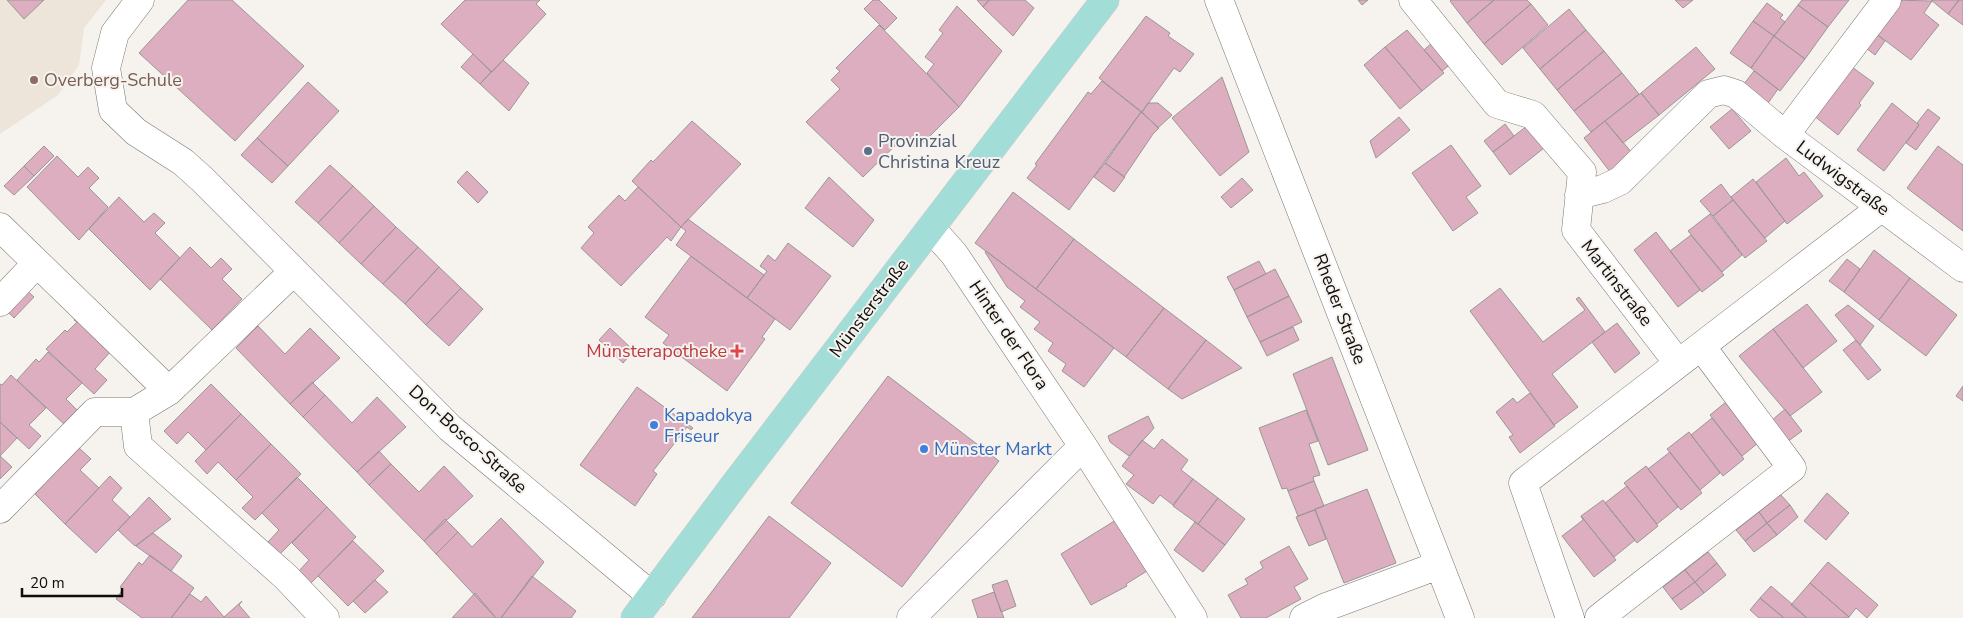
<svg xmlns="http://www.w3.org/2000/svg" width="1963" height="618" font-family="'Nunito Sans',sans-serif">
	<rect width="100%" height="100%" fill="#f6f2ed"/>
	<path fill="#ede4da" d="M0,0h106l-22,28 -5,37 -21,30 -58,39z"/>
	<path fill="#ddaebf" stroke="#9c9698" d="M7,0h37l-20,19z
		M188,0h44l72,66 -69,75 -96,-88z
		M465,0h75l-4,4 10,10 -54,58 -51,-48z
		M873,0h6l18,18 -12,12 -21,-21z
		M977,0h12l-6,7z
		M989,0h36l9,8 -21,28 -30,-29z
		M1358,0h10l-6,5z
		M1451,0h43l-27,23 -17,-22z
		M1494,0h33l4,4 -47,40 -17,-21z
		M1675,0h18l-10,8z
		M1802,0h47l-21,27 -30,-22z
		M1892,0l40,1 -8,12 15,12 -28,35 -41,-31z
		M1931,0h28l-11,14z
		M1959,0h4v25l-15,-11z
		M1767,3l16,12 -3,3 5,4 -11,14 -21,-15z
		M1531,4l17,21 -46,40 -18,-21z
		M1798,5l30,22 -23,32 -31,-23z
		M957,6l45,45 -43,56 -32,-34 7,-9 -9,-7 18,-24 -4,-3z
		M1569,9l17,21 -46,39 -17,-21z
		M1146,16l24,17 -2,3 26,18 -14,18 -6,-4 -32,44 -43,-34z
		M1753,21l21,15 -23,32 -21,-15z
		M879,25l80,82 -42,42 -13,-12 -41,40 -57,-55 34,-33 -9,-9 9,-9 -4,-3z
		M1407,30l37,43 -22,18 -37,-44z
		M1586,30l18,21 -47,39 -17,-21z
		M1871,30l14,11 -10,14 -14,-11z
		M1774,36l31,23 -25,32 -29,-23z
		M1435,40l18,22 -11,9 -18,-21z
		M1385,47l37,44 -22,18 -36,-44z
		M1696,47l19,22 -56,46 -18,-22z
		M1604,51l18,22 -48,38 -17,-21z
		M473,54l18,18 -11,12 -19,-17z
		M503,60l26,23 -20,28 -29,-27z
		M1845,62l29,21 -15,20 2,2 -23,30 -30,-24z
		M1754,71l24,18 -12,17 -22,-22z
		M1622,73l17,21 -48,38 -17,-21z
		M1222,77l27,75 -29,24 -48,-58z
		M1102,81l39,31 -72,98 -42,-32 10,-13 -2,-1 53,-72 3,2z
		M308,82l31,29 -51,55 -31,-28z
		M1641,93l18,22 -36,28 -18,-22z
		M1148,103h10l14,12 -14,13 -16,-16z
		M1892,103l27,22 -35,46 -27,-21z
		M1732,109l19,22 -22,18 -19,-22z
		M1928,109l12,9 -24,32 -10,-7 13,-18 -2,-2z
		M1141,112l18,16 -6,6 -29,43 -19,-14z
		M1399,117l11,13 -34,28 -6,-17z
		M692,121l49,43 -60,63 -49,-46 19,-21 2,2z
		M1605,121l28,33 -22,19 -27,-35z
		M1505,124l9,12 -21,16 -9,-11z
		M1527,126l17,22 -34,27 -17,-23z
		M257,138l31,28 -16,17 -31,-28z
		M1451,145l30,41 -15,11 12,16 -25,18 -41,-58z
		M44,146l10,10 -20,20 -10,-10z
		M1938,146l25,19v66l-56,-43z
		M57,156l21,21 10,-10 11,11 -10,10 19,19 -29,33 -52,-53z
		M1786,158l13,18 5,-4 19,24 -36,28 -31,-42z
		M1105,163l20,14 -11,15 -20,-15z
		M330,165l23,21 -35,37 -23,-21z
		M24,166l10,10 -20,19 -10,-9z
		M467,171l21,21 -10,11 -21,-21z
		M829,177l45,43 -21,27 -48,-39z
		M1242,178l11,12 -22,18 -10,-11z
		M1753,179l32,42 -20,17 -34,-41z
		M1721,184l12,16 -20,16 -13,-15z
		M353,186l21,20 -35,37 -21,-20z
		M638,187l43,40 -10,14 -4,-4 -46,49 -40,-38 13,-15 -6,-6 31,-32 6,6z
		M1013,192l61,47 -38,50 -61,-46z
		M119,197l25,25 10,-9 11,10 -10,10 25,25 -30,32 -61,-61z
		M1733,200l34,41 -22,17 -32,-42z
		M374,206l22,21 -35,37 -22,-21z
		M1710,214l32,41 -20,17 -34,-41z
		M688,219l76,56 -17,23 -71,-53 10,-14 -5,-4z
		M396,227l22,20 -35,37 -22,-20z
		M1656,232l44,58 -22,17 -44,-57z
		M1691,235l33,40 -22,17 -32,-41z
		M1074,239l90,69 -38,49 -90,-68z
		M788,243l43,33 -41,54 -43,-32 20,-27 -7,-5 8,-11 7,6z
		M190,247l21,21 10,-10 11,11 -10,10 20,20 -30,31 -52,-51z
		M418,247l21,20 -34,37 -22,-20z
		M1874,250l36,28 -31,42 -35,-28z
		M986,251l128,97 -30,39 -22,-16 4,-7 -18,-13 5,-8 -19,-14 6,-7 -20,-15 5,-6 -18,-14 -22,-35z
		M691,256l84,63 -13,18 3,2 -38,52 -64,-48 6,-8 -24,-18z
		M1847,259l13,10 -16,23 -15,-11z
		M1259,261l7,13 -32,16 -7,-13z
		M439,267l22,21 -35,37 -21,-21z
		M1275,269l14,27 -42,21 -13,-27z
		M1910,278l47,37 -31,41 -47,-36z
		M23,287l11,10 -20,21 -10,-10z
		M461,288l22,21 -34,37 -23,-21z
		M1500,288l43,54 42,-32 -9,-11 3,-2 26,35 -53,42 26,33 -24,18 -84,-114z
		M1289,296l13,26 -42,20 -13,-25z
		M1807,304l30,37 -34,27 -30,-39z
		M1848,305l26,21 -14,19 -25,-30z
		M1164,308l42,32 -38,49 -42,-32z
		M76,318l35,33 -16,18 12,11 -13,14 -48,-45 19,-19 2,2 10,-10 -3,-2z
		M1617,323l23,30 -25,20 -23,-31z
		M258,326l27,28 25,-26 30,30 -50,46 -54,-56z
		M1293,327l6,13 -32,16 -7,-14z
		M610,328l24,23 -11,12 -24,-23z
		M1773,329l49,63 -32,24 -51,-60z
		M1206,340l36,28 -60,31 -14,-10z
		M1856,340l25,30 -13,10 -25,-30z
		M48,352l34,31 -16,16 12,12 -13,14 -48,-45 19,-21 3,3z
		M1332,357l36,93 -40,15 -35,-91z
		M11,375l35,33 -17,17 12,11 -12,13 -29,-27v-38l2,1z
		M888,376l111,85 -97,126 -111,-84z
		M312,382l13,13 -22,22 -13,-13z
		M211,384l30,30 -35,36 -18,-18 -11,12 -13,-13z
		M1963,386v15l-7,-5z
		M637,387l56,41 -2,2 -4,-3 -34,44 4,3 -22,32 -55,-41z
		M1530,393l25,33 -35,27 -11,-16 4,-2 -17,-23 17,-14 4,5z
		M325,395l27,28 25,-26 29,30 -49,45 -54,-55z
		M1732,397l32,41 -22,18 -32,-41z
		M1785,409l17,22 -15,11 -16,-21z
		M1306,410l12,31 -9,3 11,31 -7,2 1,4 -26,10 -1,-3 -5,1 -23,-61z
		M241,414l30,30 -35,36 -18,-18 -11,12 -12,-13z
		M1148,416l6,12 -25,28 -19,-14 -2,-6z
		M1712,418l32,41 -21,17 -32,-41z
		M0,422l17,16 -17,18 12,11 -12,12z
		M1689,432l31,41 -20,17 -33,-41z
		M1162,439l26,21 -7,10 12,9 -20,26 -13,-10 -7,9 -27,-20 8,-9 -12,-9 20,-26 12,9z
		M271,444l30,30 -46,46 -13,-12 11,-11 -17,-17z
		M78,447l13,12 -11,11 19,18 -34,36 -30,-30z
		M379,451l12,13 -22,21 -12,-13z
		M1670,452l32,41 -21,17 -33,-41z
		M391,464l28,28 25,-26 29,30 -49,45 -55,-56z
		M1646,466l32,41 -21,17 -33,-41z
		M110,476l12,12 -10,12 18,17 -34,36 -31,-29z
		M297,477l30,30 -47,47 -12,-12 11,-12 -17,-17z
		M1193,479l25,19 -20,26 -25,-18z
		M1314,481l10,25 -26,10 -10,-25z
		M1627,486l31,40 -21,17 -32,-40z
		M1367,489l29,74 -52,20 -29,-74z
		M1827,493l22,20 -23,27 -22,-19z
		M1780,494l10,11 -23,18 -8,-11z
		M149,497l22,22 -36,27 -17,-16z
		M1218,498l27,21 -20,26 -27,-21z
		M1603,500l32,40 -21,17 -33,-41z
		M1790,505l8,12 -21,18 -10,-12z
		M327,507l29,30 -45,46 -13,-11 11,-12 -17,-17z
		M1315,510l11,29 -17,7 -13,-29z
		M1759,512l8,11 -22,18 -9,-11z
		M769,516l62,47 -42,55h-97z
		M1581,516l35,44 -22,17 -32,-41 21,-16z
		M501,518l43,44 -43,56h-5l-60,-64 22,-22 14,15z
		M445,519l13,13 -22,22 -12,-13z
		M1116,520l31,51 -21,13 1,2 -36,19 -30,-51z
		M1195,522l30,23 -22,27 -29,-22z
		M1767,523l10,12 -23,17 -9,-11z
		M153,533l29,23 -11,15 -35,-25z
		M353,541l31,30 -36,35 -30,-30z
		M1289,546l19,33 -14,8 7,12 -35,19h-25l-13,-23 20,-11 -3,-5 18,-11 -3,-6z
		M1708,552l9,11 -22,19 -10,-12z
		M150,555l44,33 -23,30h-29l-26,-19 7,-10 -3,-2 19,-25 3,3z
		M1828,562l50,43 -11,13 -11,-10 -7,9 -39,-34z
		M1717,563l9,12 -22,18 -9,-11z
		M1685,570l10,12 -23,17 -9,-12z
		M532,576l44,35 -5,7h-70z
		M375,580l13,12 -23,21 -12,-12z
		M1007,580l9,26 -15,6 -9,-27z
		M1695,582l9,11 -23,17 -9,-11z
		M1810,583l39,34 -1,1h-41l-16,-13z
		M1771,586l21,18 15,14h-23l-24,-20z
		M994,592l10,26h-26l-6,-18z
		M475,593l21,25h-44z
		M190,594l11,8 5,-6 18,21 18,-16 -3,4 11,13h-79z
		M1760,598l24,20h-25l-9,-8z"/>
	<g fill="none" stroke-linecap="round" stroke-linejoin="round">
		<defs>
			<path id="minor" d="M140,0l-25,33 -9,35 7,42 23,22 47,30 20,18 247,248 202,168
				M1219,0l241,618
				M1413,0l84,104 36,11 49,57 -6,58 102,133
				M1887,0l-102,135 178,133
				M1579,195l24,-6 17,-8 88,-87 16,-4 12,4 49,41
				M0,227l169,164
				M931,228l23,26 129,192 110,172
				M0,302l37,-39
				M134,412l35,-21 124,-119
				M0,509l95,-97h39l4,34 148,131 39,41
				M911,618l172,-172
				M1304,618l22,-11 113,-42
				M1570,618l-47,-135 359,-276
				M1599,618l193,-150 -91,-122"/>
			<path id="major" d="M635,618l100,-134 370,-484"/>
		</defs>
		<use href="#minor" stroke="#797672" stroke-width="29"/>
		<use href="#major" stroke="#cfcfce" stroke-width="29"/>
		<use href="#minor" stroke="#fff" stroke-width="28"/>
		<use href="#major" stroke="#a3ddd7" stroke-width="28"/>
	</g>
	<circle fill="#8d6e63" stroke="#f6f2ed" stroke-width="2" cx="34" cy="80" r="5"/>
	<circle fill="#5c6f8a" stroke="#f6f2ed" stroke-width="2" cx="868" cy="151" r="5"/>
	<path fill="#e0444e" stroke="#f6f2ed" stroke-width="2" d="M734.5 343.5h5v5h5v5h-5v5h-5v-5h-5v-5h5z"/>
	<g fill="#3f7fe0" stroke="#f6f2ed" stroke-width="2">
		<circle cx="654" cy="425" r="5"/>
		<circle cx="924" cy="449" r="5"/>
	</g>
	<g text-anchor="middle" stroke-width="4" stroke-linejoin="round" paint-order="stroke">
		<g font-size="18" fill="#785e54" stroke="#f6f2ed" text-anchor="start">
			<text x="44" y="86">Overberg-Schule</text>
		</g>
		<g font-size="18" fill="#4e5e75" stroke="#f6f2ed" text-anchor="start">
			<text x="878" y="147">Provinzial<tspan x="878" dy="21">Christina Kreuz</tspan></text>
		</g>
		<g font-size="18" fill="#0f0d0c" stroke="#f6f2ed">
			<text transform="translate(1843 178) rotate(37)" y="6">Ludwigstraße</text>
			<text transform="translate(1617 283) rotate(52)" y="6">Martinstraße</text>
			<text transform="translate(869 308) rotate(-53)" y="6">Münsterstraße</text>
			<text transform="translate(1340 309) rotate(69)" y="6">Rheder Straße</text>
			<text transform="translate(1009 335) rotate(56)" y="6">Hinter der Flora</text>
			<text transform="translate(468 439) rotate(42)" y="6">Don-Bosco-Straße</text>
		</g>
		<g font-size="18" fill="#be3a42" stroke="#f6f2ed" text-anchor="end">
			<text x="727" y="357">Münsterapotheke</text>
		</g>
		<g font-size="18" fill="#366cbe" stroke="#f6f2ed" text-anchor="start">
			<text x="664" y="421">Kapadokya<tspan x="664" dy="21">Friseur</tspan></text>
			<text x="934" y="455">Münster Markt</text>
		</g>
	</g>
	<path d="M22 588v8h100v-8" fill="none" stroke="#0f0d0c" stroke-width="2.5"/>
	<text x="30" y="588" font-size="15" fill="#0f0d0c" stroke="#f6f2ed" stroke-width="4" paint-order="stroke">20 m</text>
</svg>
